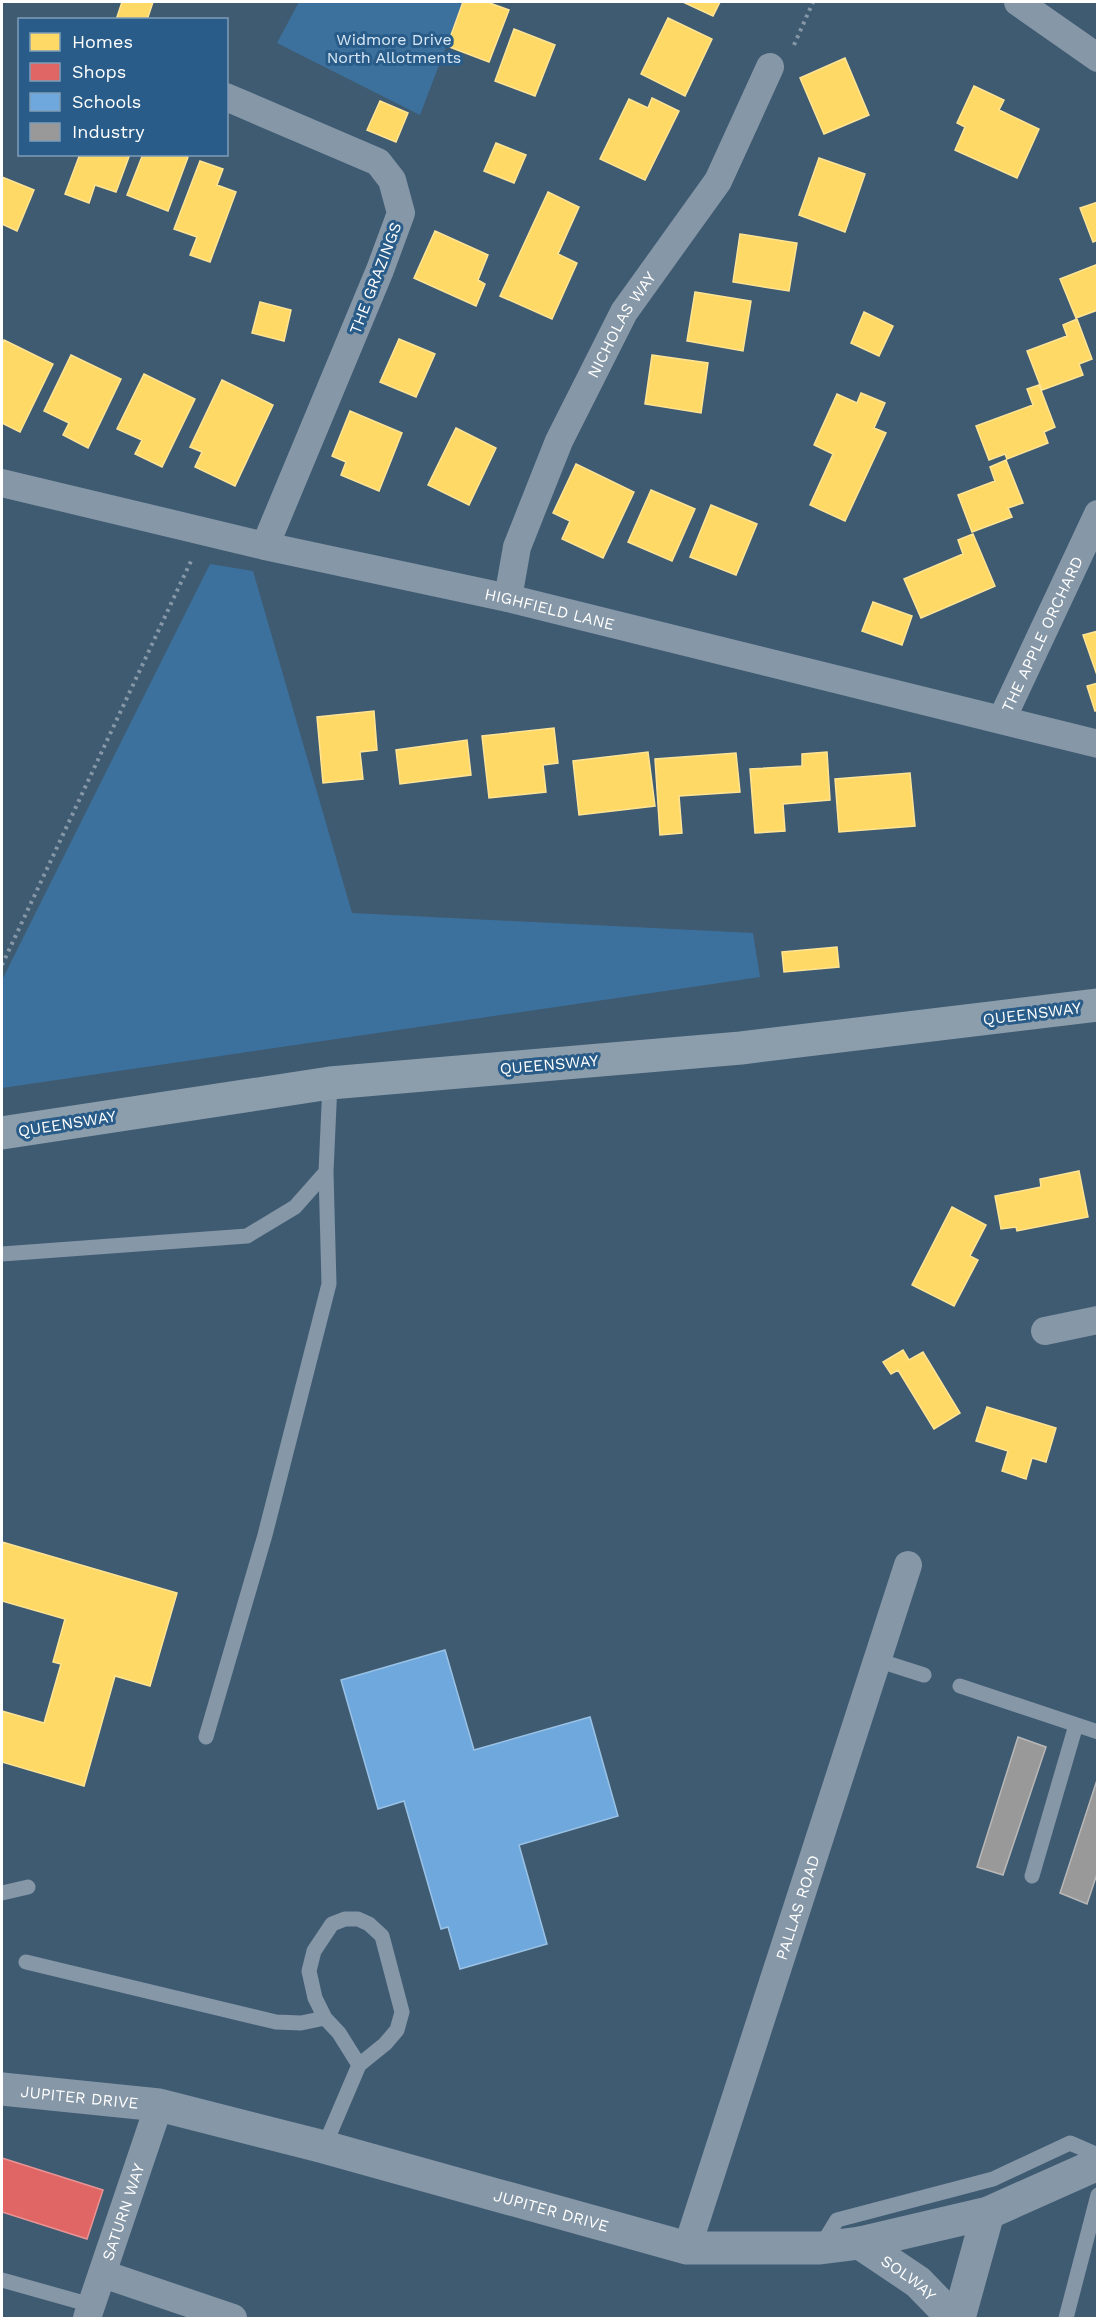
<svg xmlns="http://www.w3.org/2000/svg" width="1099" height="2320" font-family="'Work Sans',sans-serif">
	<rect width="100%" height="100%" fill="#3f5b72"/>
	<path fill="#3d719d" d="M299,2h164l-43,113 -143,-72z
		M210,564l43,7 99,342 401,20 7,44 -758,111v-108z"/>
	<path fill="#ffd966" stroke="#ffe494" stroke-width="1.5" d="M122,2h31l-6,18h-31z
		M463,2h24l22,8 -20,52 -42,-16z
		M683,2h37l-7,14z
		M668,18l44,21 -27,57 -44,-22z
		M514,29l41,16 -20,51 -40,-15z
		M845,58l24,57 -45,19 -24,-56z
		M974,86l30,14 -5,10 40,19 -22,49 -62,-28 10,-23 -8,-4z
		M652,98l27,13 -34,69 -45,-21 29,-60 19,9z
		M380,101l28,12 -12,29 -29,-12z
		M496,143l30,12 -12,28 -30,-12z
		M80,154h50l-14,38 -21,-7 -6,18 -24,-9z
		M143,154h39l6,3 -20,54 -41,-16z
		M819,158l46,16 -20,58 -46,-17z
		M200,161l23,8 -6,16 19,7 -26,70 -20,-7 7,-18 -23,-8z
		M2,177l32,13 -17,41 -15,-7z
		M548,192l31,15 -21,47 19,9 -25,56 -52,-23z
		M1098,202v38l-5,2 -13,-34z
		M435,231l53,24 -10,25 7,4 -9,22 -62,-28z
		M740,234l57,9 -8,48 -56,-9z
		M1098,264v46l-22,8 -16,-39z
		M695,292l56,9 -8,50 -56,-10z
		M260,302l31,8 -7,31 -32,-8z
		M864,312l29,14 -14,30 -28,-13z
		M1077,319l15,40 -13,5 4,11 -41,15 -15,-39 40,-15 -4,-11z
		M399,339l36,15 -19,43 -36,-15z
		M4,340l49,24 -33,68 -18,-9v-78z
		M71,355l50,24 -33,69 -25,-13 6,-12 -25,-12z
		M652,355l56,8 -7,50 -56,-9z
		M144,374l51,25 -33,68 -27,-13 7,-14 -25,-11z
		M222,380l51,25 -38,81 -40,-19 7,-15 -12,-5z
		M1039,385l16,42 -11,5 4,11 -41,16 -2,-5 -16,6 -13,-34 57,-21 -6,-16z
		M861,393l24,10 -11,25 12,5 -41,88 -35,-16 23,-51 -19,-9 23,-51 20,9z
		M350,411l52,22 -23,58 -38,-16 5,-13 -14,-6z
		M456,428l40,20 -27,57 -41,-20z
		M1006,460l17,43 -15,5 4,9 -40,15 -14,-37 37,-14 -5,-14z
		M576,464l58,28 -31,66 -41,-19 8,-18 -17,-8z
		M651,490l44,19 -23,52 -44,-19z
		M711,505l46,19 -21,51 -46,-18z
		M973,534l22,52 -74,32 -17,-39 59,-25 -5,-14z
		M873,602l39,14 -10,29 -40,-14z
		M1098,631v47l-15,-43z
		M1098,683v27l-3,1 -8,-25z
		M374,711l3,39 -17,2 3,27 -40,4 -6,-66z
		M554,728l4,35 -15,2 3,27 -57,6 -7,-62z
		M467,740l4,35 -71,9 -4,-34z
		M648,752l7,54 -76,9 -6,-54z
		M827,752l3,48 -47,4 2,27 -30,2 -5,-64 52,-3v-12z
		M736,753l4,39 -61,4 3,37 -22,2 -5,-76z
		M910,773l5,53 -76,6 -4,-53z
		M837,947l2,20 -55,5 -2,-20z
		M1079,1171l9,46 -71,14 -1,-4 -15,2 -6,-33 46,-9 -1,-8z
		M952,1207l34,18 -16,31 8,4 -24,46 -42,-21z
		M903,1350l6,10 14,-8 37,61 -26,16 -36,-59 -7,4 -8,-12z
		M987,1407l69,21 -10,34 -14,-4 -6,21 -24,-8 6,-20 -32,-10z
		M2,1542l175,51 -27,93 -35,-10 -31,110 -82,-24v-51l42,12 17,-59 -8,-2 12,-43 -63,-18z"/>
	<path fill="#e06666" stroke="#e99494" stroke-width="1.5" d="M2,2158l101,32 -16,49 -85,-27z"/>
	<path fill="#6fa8dc" stroke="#9ac2e6" stroke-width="1.5" d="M445,1650l29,100 116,-33 28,99 -99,29 28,99 -87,25 -12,-42 -7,2 -37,-128 -26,8 -37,-129z"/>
	<path fill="#999" stroke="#b8b8b8" stroke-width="1.5" d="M1018,1737l28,10 -43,128 -26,-8z
		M1098,1777v94l-11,33 -27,-11z"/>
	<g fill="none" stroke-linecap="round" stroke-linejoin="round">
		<path stroke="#8697a7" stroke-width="4" stroke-dasharray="3 4.5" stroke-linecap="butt" d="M794,45l19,-43
			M2,965l189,-404"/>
		<path stroke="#8697a7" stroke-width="15" d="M2,1254l245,-18 48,-29 31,-35
			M877,1660l47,15
			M960,1686l138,46
			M206,1737l59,-202 64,-251 -3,-112 4,-89
			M1032,1876l44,-151
			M2,1893l26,-6
			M345,1919h13l11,5 13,12 20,76 -5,18 -12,14 -26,21 -20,-32 -14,-15 -10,-20 -6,-27 5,-20 18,-27z
			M26,1962l250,60 25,1 24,-5
			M324,2147l35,-82
			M820,2248l17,-28 156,-41 77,-36 28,12
			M2,2280l89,25
			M1066,2318l32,-123"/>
		<g stroke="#8697a7" stroke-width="28">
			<path d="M1018,2l80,56"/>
			<path d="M226,97l152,65 14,18 9,33 -21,57 -115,276"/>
			<path id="s1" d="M2,483l263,63 243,52 590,146"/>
			<path id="s2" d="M508,598l9,-51 42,-106 65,-129 94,-131 52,-114"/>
			<path id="s3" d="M1002,719l96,-205"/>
			<path d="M1045,1331l53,-11"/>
			<path id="s4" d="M687,2248l221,-683"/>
			<path d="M103,2274l130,44"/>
			<path id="s5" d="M87,2318l72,-213"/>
		</g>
		<g stroke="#8697a7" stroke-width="33">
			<path id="s6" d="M2,2089l157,16 165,42 363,101h133l40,-5 128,-30 110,-49"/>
			<path id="s7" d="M860,2243l58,39 35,36"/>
			<path d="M959,2318l29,-105"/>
		</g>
		<path stroke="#8c9eac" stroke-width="33" d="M2,1133l328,-50 411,-35 357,-43"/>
	</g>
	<g text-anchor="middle" stroke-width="6" stroke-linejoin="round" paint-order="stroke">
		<g font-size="16" fill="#d9e9f7" stroke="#295c88">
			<text x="394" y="45">Widmore Drive<tspan x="394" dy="18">North Allotments</tspan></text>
		</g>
		<g font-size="16" fill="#fff" stroke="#295c88">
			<text transform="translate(375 278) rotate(-69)" y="6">THE GRAZINGS</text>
			<text dy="6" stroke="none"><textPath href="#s2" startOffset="298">NICHOLAS WAY</textPath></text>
			<text dy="6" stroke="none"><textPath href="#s1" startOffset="562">HIGHFIELD LANE</textPath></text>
			<text dy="6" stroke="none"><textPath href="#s3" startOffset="94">THE APPLE ORCHARD</textPath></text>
			<text transform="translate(1032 1013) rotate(-7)" y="6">QUEENSWAY</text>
			<text transform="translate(549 1064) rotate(-5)" y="6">QUEENSWAY</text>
			<text transform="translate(67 1123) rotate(-9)" y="6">QUEENSWAY</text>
			<text dy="6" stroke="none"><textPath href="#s4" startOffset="358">PALLAS ROAD</textPath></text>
			<text dy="6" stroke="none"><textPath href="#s6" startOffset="78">JUPITER DRIVE</textPath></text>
			<text dy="6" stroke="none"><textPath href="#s6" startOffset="564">JUPITER DRIVE</textPath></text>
			<text dy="6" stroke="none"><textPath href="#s5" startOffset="112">SATURN WAY</textPath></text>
			<text dy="6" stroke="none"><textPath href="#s7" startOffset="60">SOLWAY</textPath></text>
		</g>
	</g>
	<rect width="1099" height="2320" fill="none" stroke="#ffffff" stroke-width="6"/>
	<rect x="18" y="18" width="210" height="138" fill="#295c88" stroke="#7f9db8" stroke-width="1.5"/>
	<rect x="30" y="33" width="30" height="18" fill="#ffd966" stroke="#7f9db8" stroke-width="1.5"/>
	<text x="72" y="48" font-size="18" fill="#ffffff">Homes</text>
	<rect x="30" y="63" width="30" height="18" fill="#e06666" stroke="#7f9db8" stroke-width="1.5"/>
	<text x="72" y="78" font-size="18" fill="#ffffff">Shops</text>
	<rect x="30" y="93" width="30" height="18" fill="#6fa8dc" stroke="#7f9db8" stroke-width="1.5"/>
	<text x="72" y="108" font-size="18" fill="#ffffff">Schools</text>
	<rect x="30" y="123" width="30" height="18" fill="#999999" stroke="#7f9db8" stroke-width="1.5"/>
	<text x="72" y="138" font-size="18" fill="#ffffff">Industry</text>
</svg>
